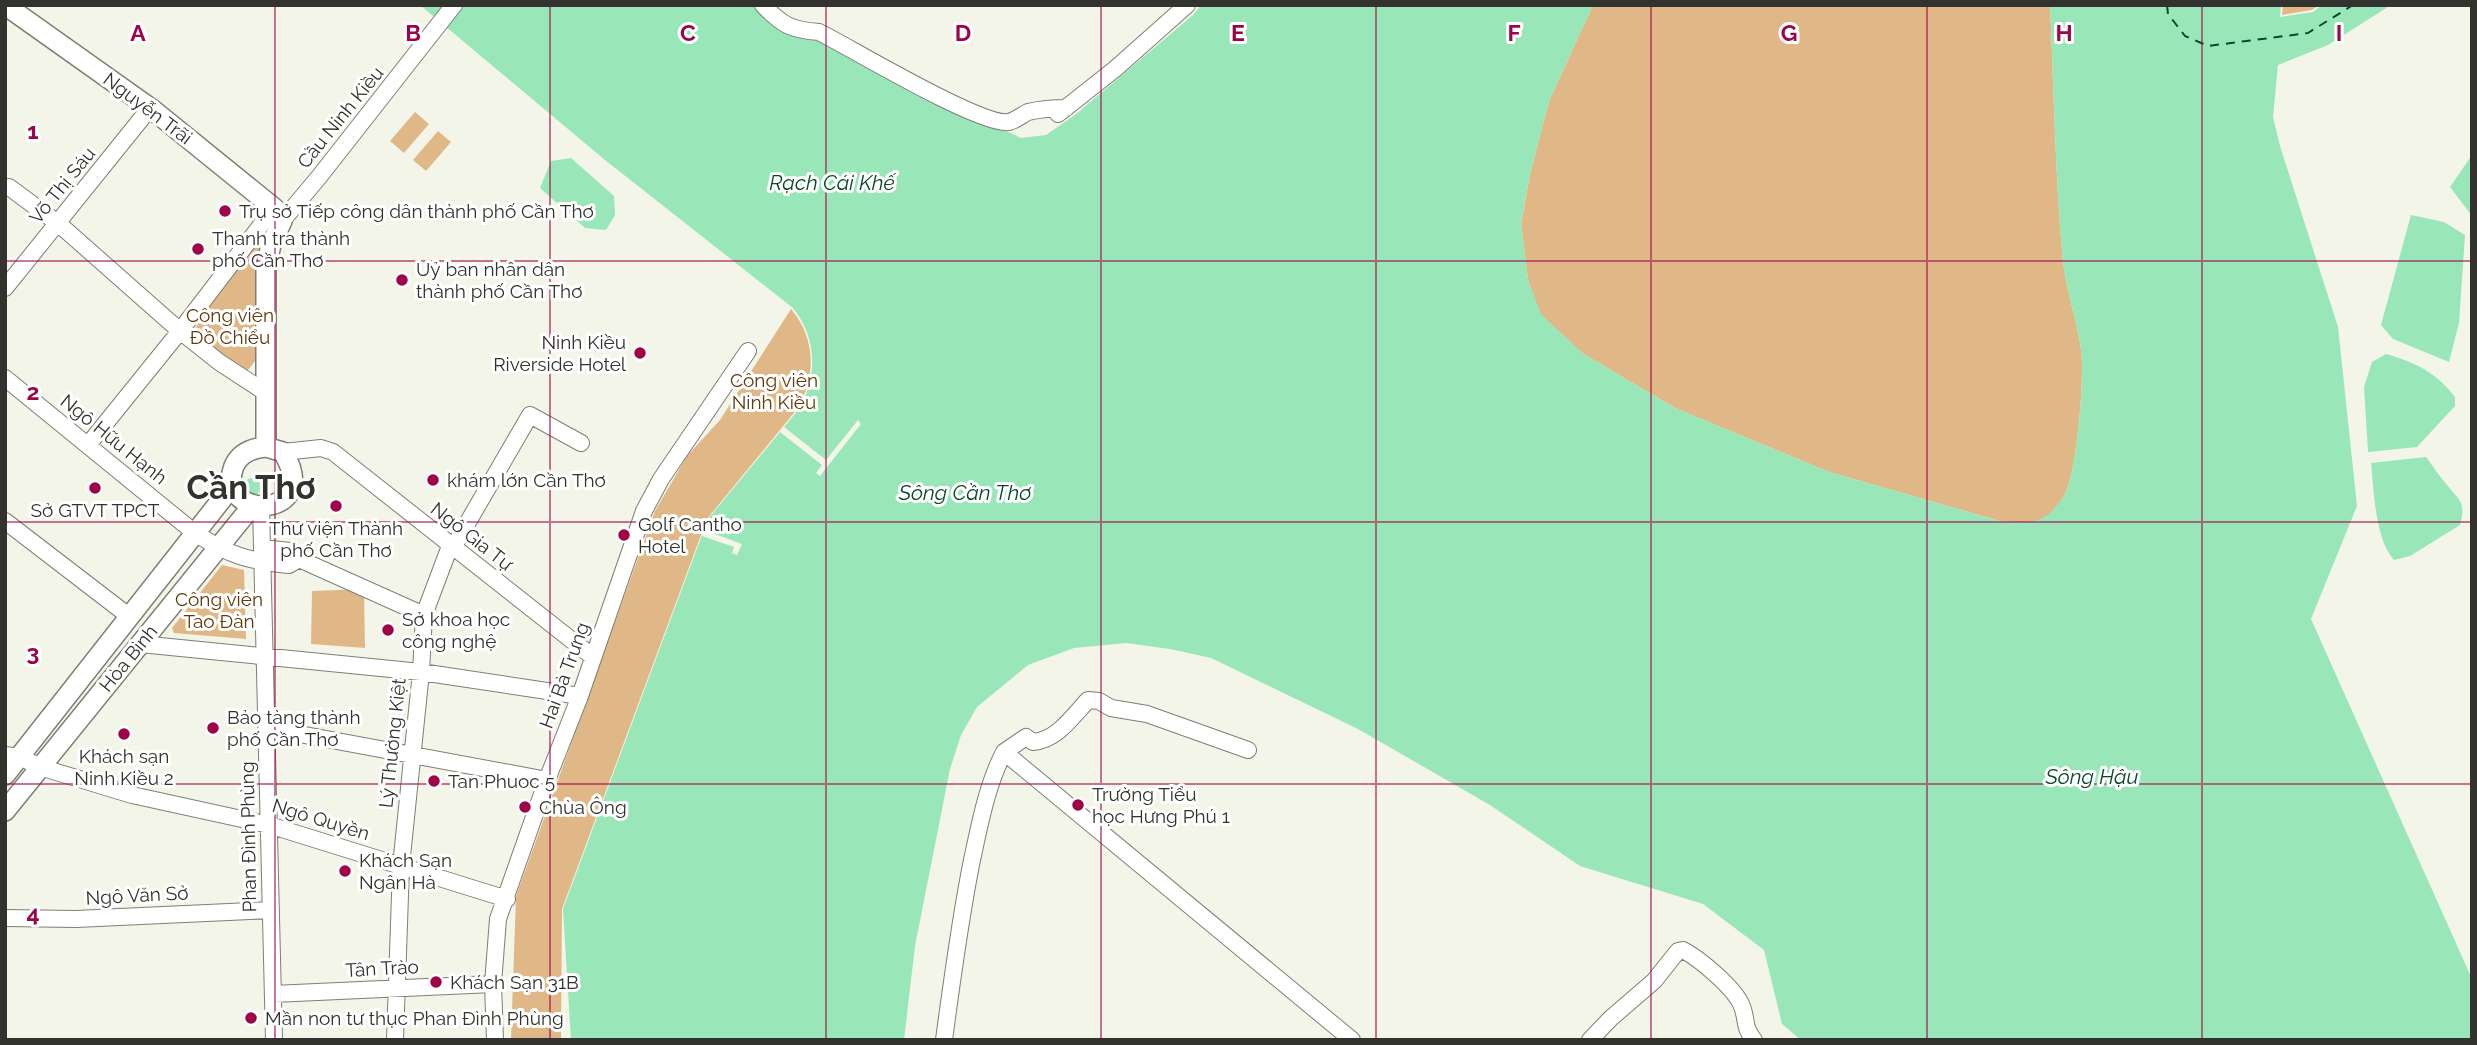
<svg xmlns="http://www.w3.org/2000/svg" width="2477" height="1045" font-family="Raleway,sans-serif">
	<rect width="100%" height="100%" fill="#f3f5e9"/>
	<path fill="#e0b888" d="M1593,5h457c4,85 5,171 13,256 3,29 14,59 18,88 4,26 -4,126 -17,147 -18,29 -32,28 -64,25l-171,-49 -154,-64 -93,-55 -42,-39 -12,-34 -7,-56 9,-50 19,-73z
		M2283,5h36l-7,5 -30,5z
		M415,112l14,12 -25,29 -14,-12z
		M438,131l13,11 -25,29 -13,-11z
		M263,228l-8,133 -6,8 -6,4 -49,-38v-5z
		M791,309c25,29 25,67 7,99l-91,111 -145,390 -1,131h-50l5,-144 139,-385 32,-55 33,-36z
		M222,565l22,5 2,69 -72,-6 -2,-5z
		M364,589l1,59 -54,-4 1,-53z"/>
	<path fill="#99e6b8" d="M420,5h332l20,19 15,10 17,5h17l81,44 119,55 25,-3 29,-20 118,-100 8,-10h392l-44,96 -19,73 -9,49 7,57 13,34 41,39 93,55 154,64 171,49c31,3 46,3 64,-25 13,-21 21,-121 17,-147 -4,-29 -15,-59 -18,-88 -8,-85 -9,-171 -13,-256h231l-1,12 33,-5 9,-7h69l-63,40 -50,20 -5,52 7,29 58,181 19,179 -46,113 161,360v61h-671l-19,-16 -18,-74 -61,-46 -123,-38 -90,-61 -132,-76 -147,-71 -41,-9 -44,-6 -52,5 -46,17 -51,42 -16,28 -11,34 -35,177 -11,94h-333l-8,-131 145,-390 91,-110c19,-33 18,-71 -6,-101l-188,-148z
		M2472,155v61l-22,-29z
		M571,158l43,38 1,19 -9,15 -21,-2 -45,-40 11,-27z
		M2411,215l33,7 21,13 -6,88 -10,39 -56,-23 -12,-14z
		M2386,354c29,8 51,19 69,43v9l-38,41 -49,5 -4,-65 8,-25z
		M2426,457c7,9 13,19 21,28 13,16 19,17 13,40l-50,31 -16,4c-19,-21 -20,-69 -23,-97z
		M243 487a9 9 0 1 1 18 0a9 9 0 1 1-18 0Z"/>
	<path fill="#f3f5e9" d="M858,420l3,4 -41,52 -4,-3 6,-8 -42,-33 4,-5 42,33z
		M704,530l38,14 -5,11 -5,-2 2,-6 -32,-11z"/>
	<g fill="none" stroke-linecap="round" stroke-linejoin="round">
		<path stroke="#0a472b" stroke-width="2" stroke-dasharray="9 7" stroke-linecap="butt" d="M2167,5l1,9 17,22 23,10 100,-13 45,-28"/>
		<defs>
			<path id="minor" d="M763,5c19,20 28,25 56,27 32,16 163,95 190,90 7,-2 13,-7 19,-10 13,-3 25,-4 38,-4
				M1058,114l57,-45 72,-64
				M5,188l4,-1 51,38 120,106 39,31 46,30
				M282,221l37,-44 135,-172
				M5,288l145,-180
				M5,378l190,155c35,23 54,28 94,32l10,-6
				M88,445l92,-114 94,-123
				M283,452l38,-4 12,4 260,205
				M261,507l13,533
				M5,521l125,96
				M262,548l28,3 9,8 125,56
				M140,644l281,28 159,24
				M267,728l280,52
				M1004,752l22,-15 7,5c24,-2 39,-25 55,-42l11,1 12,7 36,6 101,36
				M5,755l15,2 20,10 92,28 137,30 238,74
				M5,918l71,1 195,-9
				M273,994l220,-10
				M395,1040l6,-174 20,-194 3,-57 26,-69 7,-5 73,-126 51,28
				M495,1040l-2,-56 5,-65 49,-139 33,-84 64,-185 17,-32 87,-128
				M944,1040c8,-60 16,-121 28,-180 8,-37 15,-75 32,-108l348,288
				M1590,1040l21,-22 43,-37 24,-30 5,-1c17,9 50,37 58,54 7,15 1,21 13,36"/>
			<path id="major" d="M5,5l148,105 121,98 8,13 -11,24 -5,22v180
				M266,447l17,5c42,69 -70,69 -49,14 6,-13 18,-18 32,-19z
				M5,775l228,-290
				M5,811l247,-305"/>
		</defs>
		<use href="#minor" stroke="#7e7f74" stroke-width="18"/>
		<use href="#major" stroke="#7e7f74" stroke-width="22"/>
		<use href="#minor" stroke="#fff" stroke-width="16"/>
		<use href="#major" stroke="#fff" stroke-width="19"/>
	</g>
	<path fill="none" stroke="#9f0348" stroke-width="2" stroke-opacity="0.55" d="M275,5v1035M550,5v1035M826,5v1035M1101,5v1035M1376,5v1035M1651,5v1035M1927,5v1035M2202,5v1035M5,261h2467M5,522h2467M5,784h2467"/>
	<g fill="#9f0348" stroke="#fff" stroke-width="2.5">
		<circle cx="225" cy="211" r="7"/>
		<circle cx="198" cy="249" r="7"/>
		<circle cx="402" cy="280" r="7"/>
		<circle cx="640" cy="353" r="7"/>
		<circle cx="433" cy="480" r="7"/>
		<circle cx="95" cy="488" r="7"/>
		<circle cx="336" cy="506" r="7"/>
		<circle cx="624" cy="535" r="7"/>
		<circle cx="388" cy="630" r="7"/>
		<circle cx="213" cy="728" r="7"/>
		<circle cx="124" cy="734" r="7"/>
		<circle cx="434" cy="781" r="7"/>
		<circle cx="1078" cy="805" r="7"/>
		<circle cx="525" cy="807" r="7"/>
		<circle cx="345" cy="871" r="7"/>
		<circle cx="436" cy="982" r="7"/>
		<circle cx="251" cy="1018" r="7"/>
	</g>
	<g text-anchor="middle" stroke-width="6" stroke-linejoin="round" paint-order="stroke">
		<g font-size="19" fill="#32332e" stroke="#fff">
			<text transform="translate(148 108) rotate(37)" y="7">Nguyễn Trãi</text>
			<text transform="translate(340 117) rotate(-51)" y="7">Cầu Ninh Kiều</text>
			<text transform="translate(62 185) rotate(-51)" y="7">Võ Thị Sáu</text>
			<text transform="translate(114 439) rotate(39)" y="7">Ngô Hữu Hạnh</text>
			<text transform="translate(472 536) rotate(38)" y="7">Ngô Gia Tự</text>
			<text transform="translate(128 658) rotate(-51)" y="7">Hòa Bình</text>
			<text transform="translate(564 675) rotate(-70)" y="7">Hai Bà Trưng</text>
			<text transform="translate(392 743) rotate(-84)" y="7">Lý Thường Kiệt</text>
			<text transform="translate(321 819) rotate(17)" y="7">Ngô Quyền</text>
			<text transform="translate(248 837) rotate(-91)" y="7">Phan Đình Phùng</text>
			<text transform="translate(137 895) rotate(-3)" y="7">Ngô Văn Sở</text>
			<text transform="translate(382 968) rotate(-3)" y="7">Tân Trào</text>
		</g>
		<g font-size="19" fill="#32332e" stroke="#fff" text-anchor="start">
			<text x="239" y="218">Trụ sở Tiếp công dân thành phố Cần Thơ</text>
			<text x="212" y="245">Thanh tra thành<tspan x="212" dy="22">phố Cần Thơ</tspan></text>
			<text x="416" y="276">Uỷ ban nhân dân<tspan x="416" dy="22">thành phố Cần Thơ</tspan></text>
			<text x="626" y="349" text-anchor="end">Ninh Kiều<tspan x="626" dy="22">Riverside Hotel</tspan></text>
			<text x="447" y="487">khám lớn Cần Thơ</text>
			<text x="95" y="517" text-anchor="middle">Sở GTVT TPCT</text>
			<text x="638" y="531">Golf Cantho<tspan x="638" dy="22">Hotel</tspan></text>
			<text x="336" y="535" text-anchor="middle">Thư viện Thành<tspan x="336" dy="22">phố Cần Thơ</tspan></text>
			<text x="402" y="626">Sở khoa học<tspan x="402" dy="22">công nghệ</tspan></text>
			<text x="227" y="724">Bảo tàng thành<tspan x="227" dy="22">phố Cần Thơ</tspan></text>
			<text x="124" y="763" text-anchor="middle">Khách sạn<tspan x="124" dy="22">Ninh Kiều 2</tspan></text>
			<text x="448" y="788">Tan Phuoc 5</text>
			<text x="1092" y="801">Trường Tiểu<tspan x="1092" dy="22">học Hưng Phú 1</tspan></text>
			<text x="539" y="814">Chùa Ông</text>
			<text x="359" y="867">Khách Sạn<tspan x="359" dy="22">Ngân Hà</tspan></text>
			<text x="450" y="989">Khách Sạn 31B</text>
			<text x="265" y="1025">Mần non tư thục Phan Đình Phùng</text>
		</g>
		<g font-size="19" fill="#5e3b09" stroke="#fff">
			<text x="230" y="322">Công viên<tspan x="230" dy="22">Đồ Chiểu</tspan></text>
			<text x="774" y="387">Công viên<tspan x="774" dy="22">Ninh Kiều</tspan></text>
			<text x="219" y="606">Công viên<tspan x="219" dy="22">Tao Đàn</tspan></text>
		</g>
		<g font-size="21" font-style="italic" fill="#0a472b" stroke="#fff">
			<text x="832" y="190">Rạch Cái Khế</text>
			<text x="965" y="500">Sông Cần Thơ</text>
			<text x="2092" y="784">Sông Hậu</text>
		</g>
		<g font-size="33" font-weight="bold" fill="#32332e" stroke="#fff">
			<text x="251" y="499">Cần Thơ</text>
		</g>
	</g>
	<g font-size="23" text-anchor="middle" font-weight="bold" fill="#9f0348" stroke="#fff" stroke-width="6" stroke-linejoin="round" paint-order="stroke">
		<text x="138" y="41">A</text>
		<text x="413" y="41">B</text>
		<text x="688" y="41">C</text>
		<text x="963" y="41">D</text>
		<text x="1238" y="41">E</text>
		<text x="1514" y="41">F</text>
		<text x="1789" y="41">G</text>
		<text x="2064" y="41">H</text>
		<text x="2339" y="41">I</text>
		<text x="33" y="139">1</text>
		<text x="33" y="400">2</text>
		<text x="33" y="661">3</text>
		<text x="33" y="922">4</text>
	</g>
	<rect width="2477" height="1045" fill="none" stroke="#32332e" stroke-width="14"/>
</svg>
